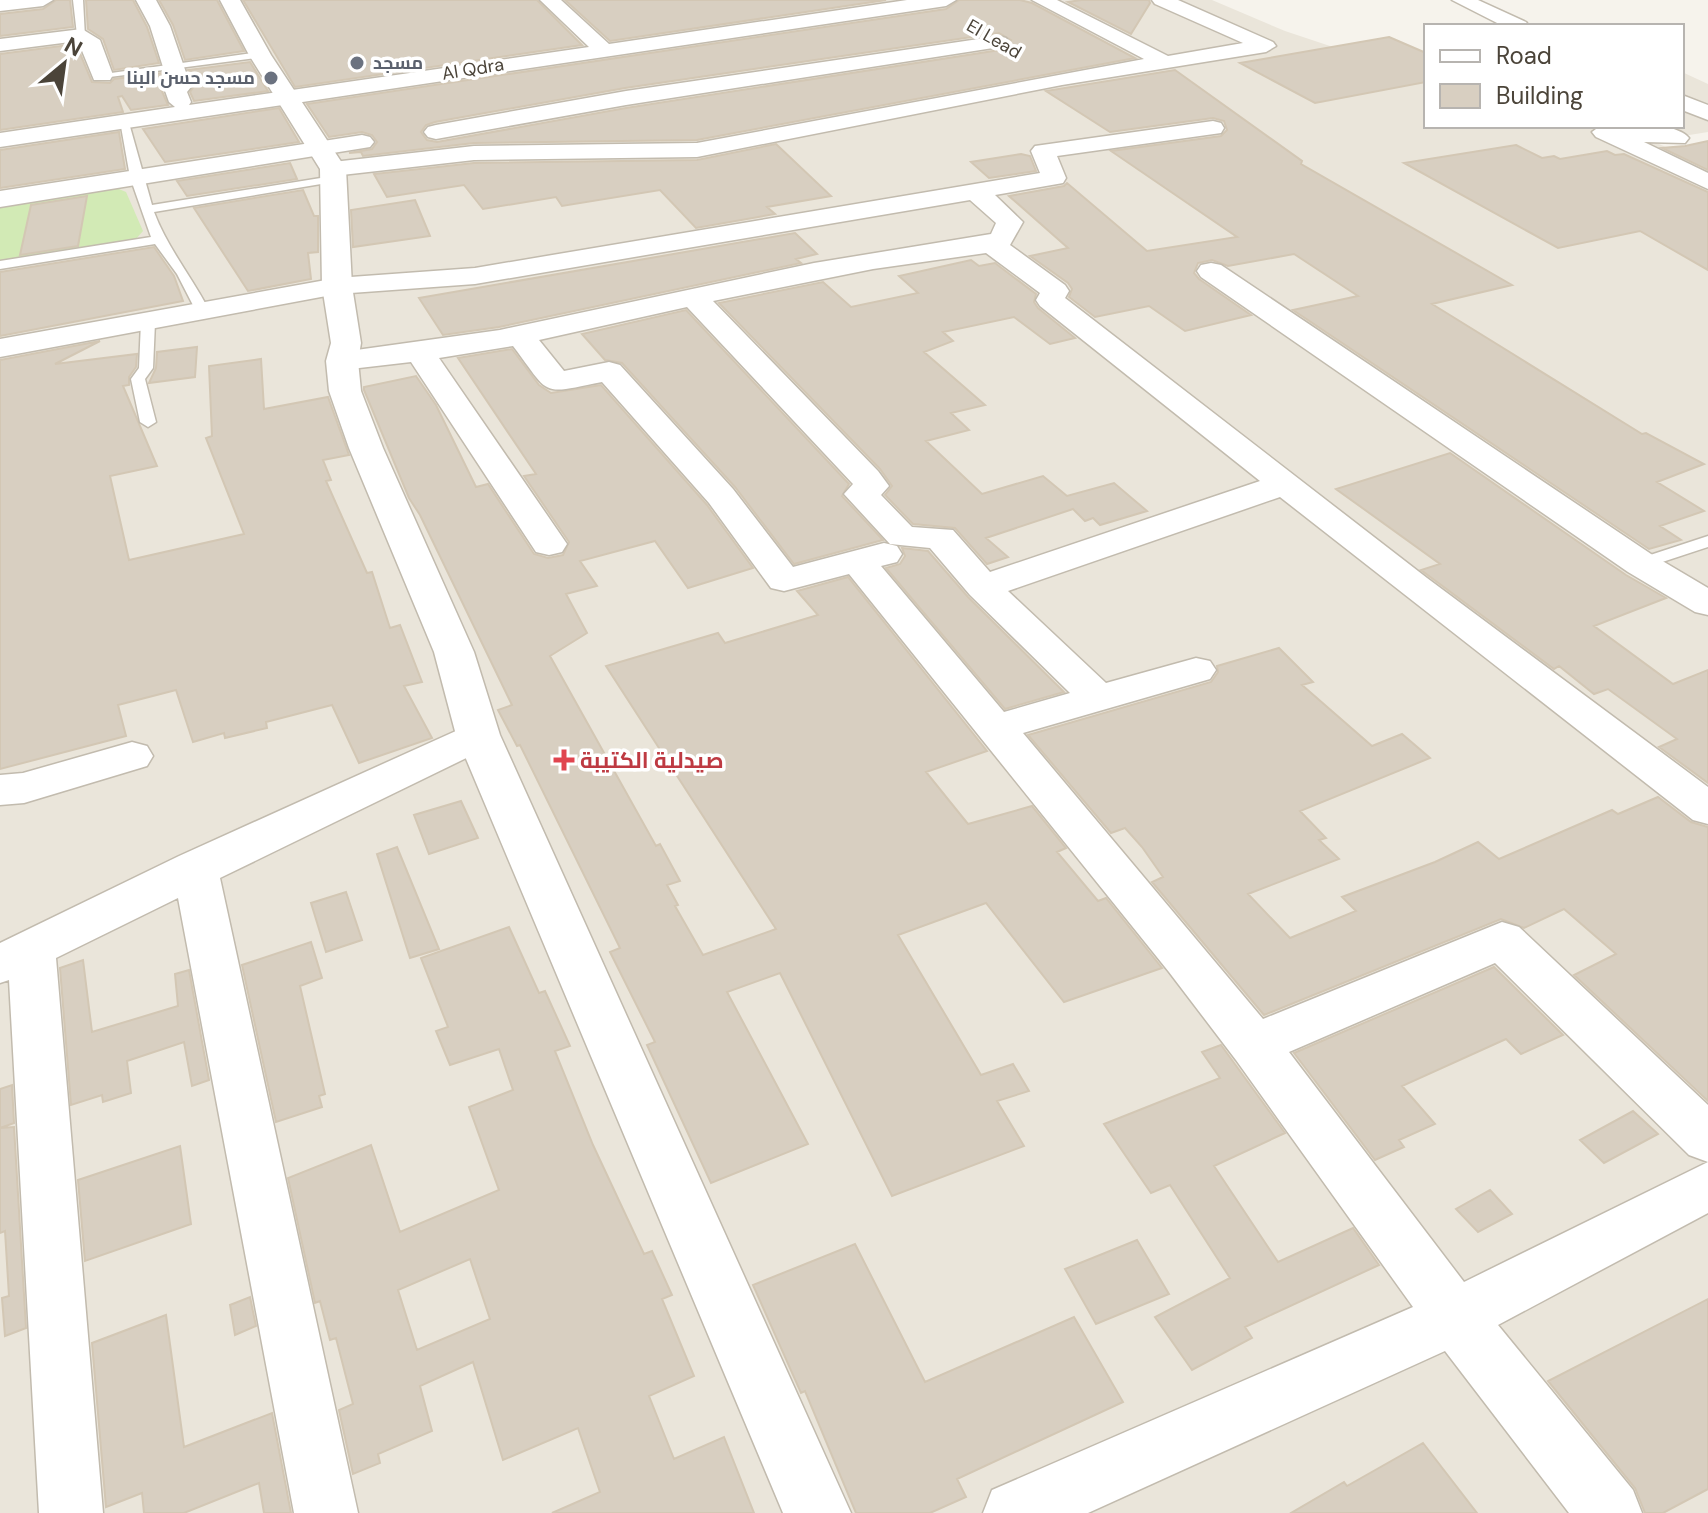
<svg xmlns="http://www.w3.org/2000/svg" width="1708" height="1513" font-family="'DM Sans',Cairo,sans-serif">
	<rect width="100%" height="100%" fill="#f6f3ec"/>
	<path fill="#eae5da" d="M0,0h1212l73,31 90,30 51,-9v74h256v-54l26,12v48l-56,9 39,17 17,1v1354h-1708z"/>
	<path fill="#d2eab5" d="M112,186l14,6 17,39 -8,9 -135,24v-59z"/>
	<path fill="#d8cfc1" stroke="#d3c7b4" stroke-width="2" fill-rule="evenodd" d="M56,0h14l3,27 -73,9v-22l43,-5z
		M86,0h47l14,27 12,36 -45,7 -11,-31 -15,-10z
		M159,0h58l27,51 -59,9 -12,-35z
		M243,0h294l45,45 -287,42z
		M565,0h321l-276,41z
		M959,0h61l12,3 103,55 -438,82 -223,3 -111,13 -2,-4 -12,1 23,-4 5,-7 -5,-7 -10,-3 -33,5 -22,-33 639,-95zM999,33l12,7 -5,9 -380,59 -189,34 -10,-2 -6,-8 5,-7 9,-3 190,-34z
		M1081,0h68l1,3 -19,31 -63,-32z
		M1389,37l37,16v29l-111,21 -75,-40z
		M76,44l16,38 18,1 4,-4 48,-6 3,9 -4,7 7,16 -37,5 -9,-14 -4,1 5,15 -123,18v-76z
		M250,62l18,29 -74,10 -4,-9 4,-6 -6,-16z
		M1175,70l127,91 -1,3 211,121 -80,19 210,130 4,-1 58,31 -47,18 47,29 -44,15 21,14 -32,9 -356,-239 65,-14 -64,-42 -66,12 -16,-6 -14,3 -4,10 5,6 52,36 -66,16 -36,-25 -54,11 -26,-20 3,-8 -4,-6 -38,-27 38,-8 -59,-52 55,-10 3,-3 80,68 90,-14 -126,-86 110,-15 6,-6 -3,-9 -11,-3 -103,14 -64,-41z
		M279,108l20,34 -134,20 -22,-33z
		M119,132l6,37 -125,19v-38z
		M1708,141v29l-46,-22 23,-2z
		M776,144l55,52 -64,11 8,7 -79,14 -36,-38 -98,16 -6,-9 -73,12 -19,-24 -77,12 -13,-23 100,-11 223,-3z
		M1516,145l26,13 12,-2 6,3 47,-8 8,4 9,-1 84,38v78l-68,-39 -82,17 -154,-85z
		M1021,154l9,2 6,15 -47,7 -18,-16z
		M290,163l7,16 -110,17 -10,-15z
		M303,190l11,26h4v36l-10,1 3,26 -63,12 -54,-83z
		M87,196l-9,50 -58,9 11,-50z
		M415,200l15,36 -77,11 -2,-37z
		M795,233l22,21 -21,5 5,4 -302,64 -56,8 -24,-37z
		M154,247l20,29 9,25 -183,35v-64z
		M971,260l8,6 16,-3 41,31 -2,8 4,6 37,30 -25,6 -36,-27 -71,15 10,9 -29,11 61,53 -34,8 18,17 -43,11 56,53 61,-18 24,20 47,-13 33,28 -47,14 -7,-7 -8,3 -12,-12 -87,29 22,19 -21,7 -32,-36 -42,-4 -28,-29 7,-9 -12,-17 -161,-166 104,-21 28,25 67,-14 -19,-17z
		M686,310l163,174 -7,12 41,44 -89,24 -59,-77 -113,-124 -17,-3 -23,-26z
		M100,341l-45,23 82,-10 -1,13 -7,10v8l-6,1 34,80 -47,10 19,84 115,-26 -38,-96 6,-2 -3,-70 52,-7 3,50 64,-12 21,58 -26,5 8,20 -5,1 41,92 5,-1 18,56 10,-3 22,57 -18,4 28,52 -73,25 -27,-58 -66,17 1,6 -42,10 -1,-5 -31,9 -17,-52 -58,15 8,31 -126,33v-409z
		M197,347l-2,30 -46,6 7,-15 1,-16z
		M512,349l27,36 12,8 50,-8 106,120 46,63 -65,20 -33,-47 -75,20 17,25 -31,8 21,39 -37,23 106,190 4,-2 20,37 -13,4 11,20 -3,1 28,49 73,-26 -170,-263 112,-33 7,10 93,-28 -21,-24 51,-14 139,174 -61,21 42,52 64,-18 34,42 -9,4 41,49 8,-3 56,70 -98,34 -78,-99 -88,32 83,140 32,-11 16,27 -32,10 27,45 -132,50 -112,-223 -53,19 81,152 -97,39 -64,-138 8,-3 -45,-90 10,-4 -100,-203 -3,1 -19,-36 14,-5 -92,-190 -11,-17 -45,-108v-3l52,-11 20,29 40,82 12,-3 46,70 14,4 15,-3 6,-13 -45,-66 12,-2 -78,-116z
		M1450,453l176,122 40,23 -72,28 79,58 35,-14v113l-49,-36 18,-8 -69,-50 -14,5 -35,-28 -5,3 -133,-99 19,-6 -104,-75z
		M902,548l26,3 40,46 96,95 -59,17 -119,-141 14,-4 5,-8z
		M1279,648l34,34 -11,3 70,61 30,-12 28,24 -130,53 26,27 -7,2 20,19 -91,35 42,44 66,-27 -14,-14 93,-35 43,-20 21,17 113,-49 6,4 40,-17 33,25 17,5v274l-134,-126 42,-21 -52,-45 -40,19 -23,-9 -237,96 -112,-133 11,-5 -21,-30 -17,-19 -14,5 -83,-98 183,-53 7,-10 -1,-6z
		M461,801l17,37 -49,16 -15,-39z
		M397,847l42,102 -29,9 -33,-104z
		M346,892l16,48 -36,12 -15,-49z
		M509,927l30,66 6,-2 25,55 -15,5 38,94 51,109 8,-3 20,44 -10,4 32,77 -45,20 25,63 50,-22 30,76h-202l48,-21 -22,-64 -75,32 -30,-98 -53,24 12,45 -54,23 2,9 -27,11 -14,-64 14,-6 -17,-66 -6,2 -10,-39 -5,2 -27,-125 83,-33 29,87 99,-42 -30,-83 44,-17 -14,-41 -49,16 -14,-34 12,-4 -27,-69zM470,1259l20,60 -73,31 -19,-60z
		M311,942l11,36 -22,8 25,108 -6,2 3,11 -46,15 -34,-157z
		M83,960l9,72 86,-26 -3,-32 14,-4 20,110 -17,6 -8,-44 -57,19 4,32 -28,9 -1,-7 -31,10 -11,-137z
		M1494,967l69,68 -42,19 -15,-15 -104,47 33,38 -36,16 5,7 -29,13 -81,-107z
		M1221,1045l64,88 -71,33 64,96 75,-34 26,37 -134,62 7,11 -60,32 -37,-53 75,-39 -60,-93 -19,8 -47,-69 116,-46 -18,-26z
		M12,1085l2,38 -14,5 14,-1 12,201 -21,8 -3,-38 7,-2 -4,-65 -5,2v-144z
		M1633,1111l25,23 -54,29 -24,-23z
		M180,1146l11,78 -106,37 -7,-81z
		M1490,1190l22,24 -34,18 -22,-23z
		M1137,1240l32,54 -73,30 -31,-55z
		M855,1244l70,138 149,-65 49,85 -166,77 9,18 -36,16h-74l-51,-122 -4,2 -48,-108z
		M250,1297l6,29 -21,9 -5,-30z
		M1708,1299v190l-45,24h-18l-10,-25 -87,-107z
		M166,1315l18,132 88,-34 19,100h-27l-5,-30 -75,30h-40l-2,-20 -36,14 -14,-164z
		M1423,1443l54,70h-186l53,-31 3,4z"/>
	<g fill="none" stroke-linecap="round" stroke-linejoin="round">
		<defs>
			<path id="service" d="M73,0h10l2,37 -8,-2z
				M260,52l3,5 -161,21 -5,-3z
				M120,121l9,2 23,82 181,-29 6,3 -6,3 -179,30c13,35 37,64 55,98l-2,3h-10l-20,-39 -22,-30 -155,25v-8l151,-24 -21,-60z
				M148,318l7,4 -2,46 -8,11 11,43 -8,5 -8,-5 -9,-43 8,-11 2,-46z
				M1708,536v11l-67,22 -9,-5 3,-4z"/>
			<path id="minor" d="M0,0h53l-10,6 -43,5z
				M136,0h20l14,26 21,61 -4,5 4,10 -2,3 400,-58 -49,-47h21l48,44 298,-44h49l-10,6 -946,141v-14l175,-26 -6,-5 -5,-14 4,-5 -18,-57z
				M1032,0h25l111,56 75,-13 -88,-39 -3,-4h26l95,42 3,4 -10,6 -204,33 -365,72 -223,3 -141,16 -9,-2 -3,-5 3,-5 9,-2 141,-16 223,-3 447,-84z
				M1452,0h26l48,22 3,4h-26z
				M82,29l18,11 13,35 -3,5h-16l-16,-39 -78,10v-12z
				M999,36l7,2 3,4 -3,4 -380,59 -190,34 -8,-2 -4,-5 4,-5 8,-2 190,-34z
				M1682,95l26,10v15l-26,-10z
				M1213,121l8,2 3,5 -3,5 -164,23 9,22 -3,5 -68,12 28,27 -13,23 55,40 4,6 -4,7 362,280 281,209v37l-15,-4 -413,-323 -272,94 98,92 90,-25 14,3 6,9 -6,9 -187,54 240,286 239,-97 17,5 189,178v108l-210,112 135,165 9,23h-73l-124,-162 -357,162h-105l9,-23 421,-183 -177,-247 -67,-88 -320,-398 -65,17 -13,-3 -62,-85 -107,-121c-63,13 -51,14 -89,-36l-74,12 128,186 -5,8 -13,3 -13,-3 -125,-190 -69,8 -11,-3 -4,-6 4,-6 11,-3 158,-22 314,-67 177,-29 5,-11 -26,-23 -495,84 -138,10 -337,63v-18l337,-61 138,-10 565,-95 -9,-22 4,-5zM986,253l54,40 -4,7 4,6 220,175 -270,91 -37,-42 -41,-3 -31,-32 8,-9 -11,-15 -165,-170 160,-32zM687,307l166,177 -9,10 46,50 40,4 40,47 100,98 -66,19 -123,-146 16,-4 5,-8 -5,-8 -13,-3 -91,24 -60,-78 -113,-124 -11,-3 -45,9 -25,-31zM1495,963l194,192 19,7 -244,120 -175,-230z
				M1600,126c21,0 74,-6 89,12l-4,5 -41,-1 64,31v16l-112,-52 -4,-5z
				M362,135l8,2 4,5 -4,5 -370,60v-16z
				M1211,263l10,2 433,291 54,32v27l-13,-3 -67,-40 -427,-295 -4,-6 4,-6z
				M478,721l15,4 6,10 -6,10 -273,133 138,635h-64l-116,-615 -122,60 47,555h-64l-30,-533 -9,3v-40l179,-87z
				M132,742l15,4 6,10 -6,10 -123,37 -24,2v-30l23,-2z"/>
			<path id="tertiary" d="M220,0h20l31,55 75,114 6,117 9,57 -3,18 3,30 22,57 91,204 26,83 351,778h-68l-327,-778 -22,-83 -85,-204 -20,-57 -3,-30 5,-18 -9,-57 -2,-117 -71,-114z"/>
		</defs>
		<use href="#service" stroke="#c2bbae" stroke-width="3"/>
		<use href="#minor" stroke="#c2bbae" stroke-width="3"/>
		<use href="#tertiary" stroke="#c2bbae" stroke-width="3"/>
		<use href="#service" fill="#fff" fill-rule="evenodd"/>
		<use href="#minor" fill="#fff" fill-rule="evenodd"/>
		<use href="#tertiary" fill="#fff" fill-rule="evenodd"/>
	</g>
	<g fill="#6b7280" stroke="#fff" stroke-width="3">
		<circle cx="357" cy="63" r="8"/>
		<circle cx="271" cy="78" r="8"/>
	</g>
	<path fill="#e0444e" stroke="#fff" stroke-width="3" d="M560 748h8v8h8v8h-8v8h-8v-8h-8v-8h8z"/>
	<g text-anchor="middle" stroke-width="7" stroke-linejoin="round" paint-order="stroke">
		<g font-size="18" fill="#4b4439" stroke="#fff">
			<text transform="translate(994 39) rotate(30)" y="6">El Lead</text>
			<text transform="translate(473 69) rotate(-9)" y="6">Al Qdra</text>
		</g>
		<g font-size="18" font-weight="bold" fill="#5b616d" stroke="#fff" text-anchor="start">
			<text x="373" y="69">مسجد</text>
			<text x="255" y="84" text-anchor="end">مسجد حسن البنا</text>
		</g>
		<g font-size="22" font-weight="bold" fill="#be3a42" stroke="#fff" text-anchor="start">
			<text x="580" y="768">صيدلية الكتيبة</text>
		</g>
	</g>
	<rect x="1424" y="24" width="260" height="104" fill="#ffffff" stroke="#b7b4b0" stroke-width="2"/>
	<rect x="1440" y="50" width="40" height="12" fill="#ffffff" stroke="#b7b4b0" stroke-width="2"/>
	<text x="1496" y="64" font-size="24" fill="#4b4439">Road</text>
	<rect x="1440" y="84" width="40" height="24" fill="#d8cfc1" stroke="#b7b4b0" stroke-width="2"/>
	<text x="1496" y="104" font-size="24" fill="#4b4439">Building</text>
	<g transform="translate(64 64) rotate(29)" stroke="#ffffff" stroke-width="6" paint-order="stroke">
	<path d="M0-6L14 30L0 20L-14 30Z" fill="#4b4439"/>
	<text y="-12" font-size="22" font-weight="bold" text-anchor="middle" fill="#4b4439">N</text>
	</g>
</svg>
